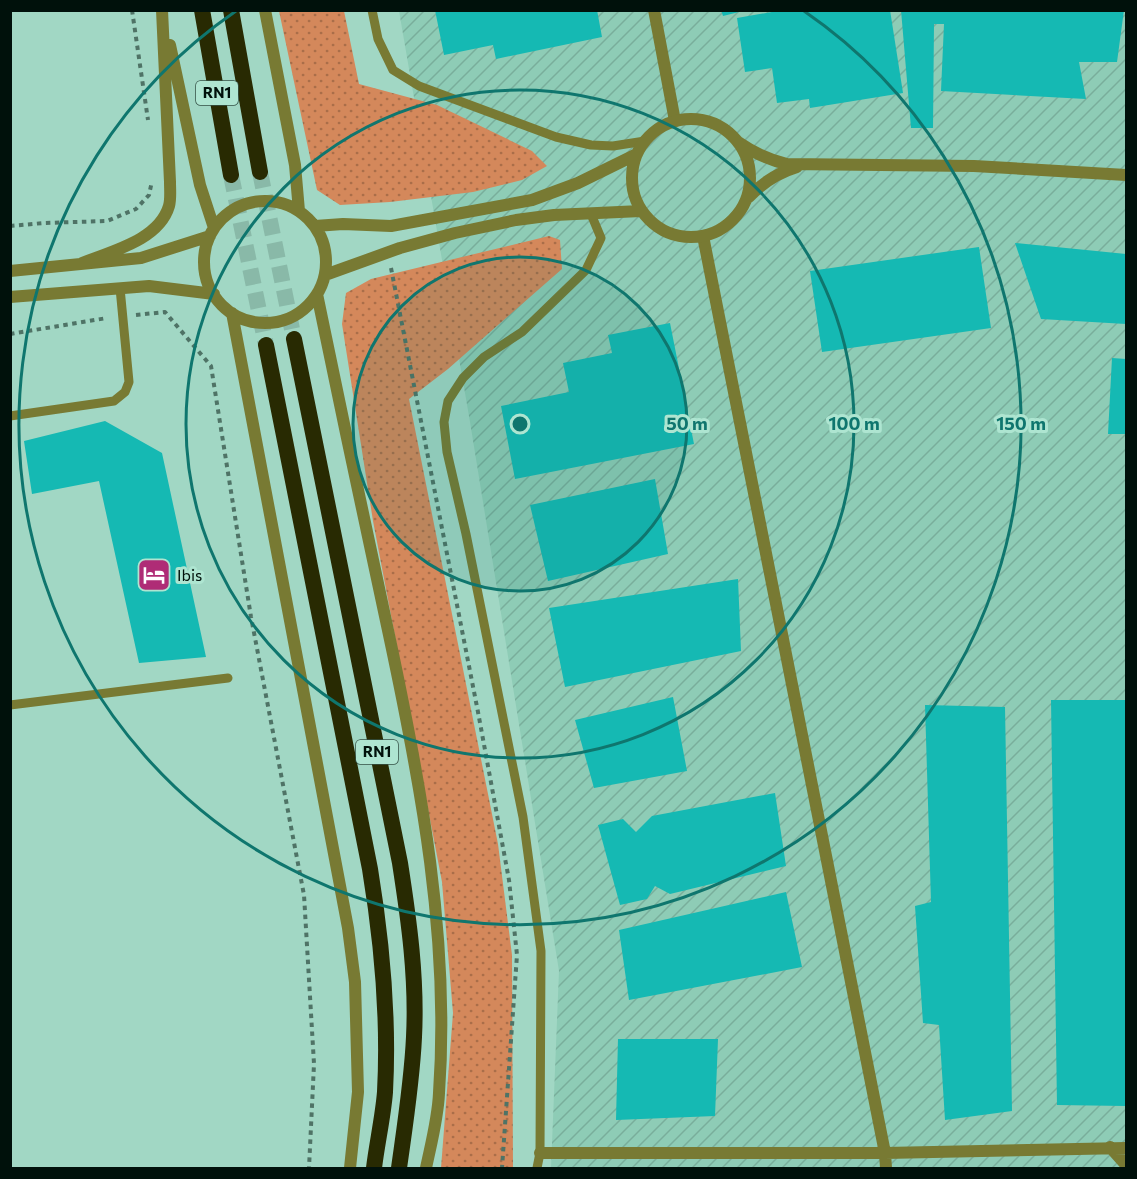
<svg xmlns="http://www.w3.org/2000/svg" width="1137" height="1179" font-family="Commissioner,sans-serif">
	<defs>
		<pattern id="industrial-furrows" width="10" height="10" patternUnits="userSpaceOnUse" patternTransform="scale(1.5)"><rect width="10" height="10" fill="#8eccb6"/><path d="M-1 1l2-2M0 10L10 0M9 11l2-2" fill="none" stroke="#79ae9b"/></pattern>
		<pattern id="grass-dots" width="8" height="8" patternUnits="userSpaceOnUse" patternTransform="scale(1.5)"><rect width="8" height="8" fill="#d4885b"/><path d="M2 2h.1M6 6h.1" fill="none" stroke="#aa6e49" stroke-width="1.8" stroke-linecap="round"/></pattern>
	</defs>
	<rect width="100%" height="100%" fill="#a1d7c4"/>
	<path fill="url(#industrial-furrows)" d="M399,11h727v1157h-575l8,-197 -89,-549z"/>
	<path fill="url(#grass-dots)" d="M279,11h65l15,73 78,21 95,46 15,15 -25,14 -49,12 -83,10 -50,3 -23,-15z
		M549,236l11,4 2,29 -114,100 -39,30 89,445 14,111 1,213h-72l12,-155 -11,-131 -69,-361 -31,-197 4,-31 25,-14z"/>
	<path fill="#15b9b3" d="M435,10h162l5,27 -106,22 -3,-14 -49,10z
		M721,10h22v1l-20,5z
		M783,10h107l13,83 -93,15 -1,-9 -32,4 -5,-35 -27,4 -8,-54z
		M901,10h223l-7,52h-38l7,37 -145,-8 3,-67h-10l-1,104h-22z
		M1015,243l111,11v70l-85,-5z
		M979,247l12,81 -169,24 -12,-81z
		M670,323l24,121 -179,35 -14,-73 68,-14 -6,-29 49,-10 -4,-18z
		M1112,358l14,1v75h-18z
		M105,421l57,32 44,204 -67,6 -40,-182 -67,13 -8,-53z
		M655,479l13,75 -120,27 -18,-76z
		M738,579l3,72 -176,36 -16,-79z
		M673,697l14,74 -93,17 -19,-68z
		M1051,700h75v406l-69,-1z
		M925,705l80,2 7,404 -67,9 -6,-95 -16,-2 -8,-117 16,-4z
		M775,793l11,73 -116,28 -15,-8 -8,13 -27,6 -22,-80 25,-6 13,13 16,-16z
		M786,892l16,75 -173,33 -10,-70z
		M618,1039h100l-3,77 -99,4z"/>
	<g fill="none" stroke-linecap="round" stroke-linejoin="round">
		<path stroke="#89b9a8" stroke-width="16" stroke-dasharray="16 8" stroke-linecap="butt" d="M260,172l34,167
			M231,175l35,170"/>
		<path stroke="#4f7366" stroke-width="4" stroke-dasharray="4.5 4.5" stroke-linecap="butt" d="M132,10l16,110
			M10,226l34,-3 63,-2 29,-12 13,-14 3,-14
			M391,268l87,444 31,168 8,75 -15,213
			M136,315l29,-3 46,54 40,251 53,278 10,169 -5,104
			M10,334l97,-16"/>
		<path stroke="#787a33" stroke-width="9" d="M372,10l6,29 15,31 26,16 137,51 35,8 22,1 32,-5
			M10,416l104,-15 11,-9 4,-10 -9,-94
			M10,705l218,-27
			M537,1168l3,-15 1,-202 -18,-134 -57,-283 -19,-82 -3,-30 4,-21 15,-23 21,-21 38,-25 64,-62 15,-32 -10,-24"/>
		<path stroke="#787a33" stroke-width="12" d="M654,10l21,111
			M703,236l182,917 1,15
			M1110,1147l16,18
			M540,1153h345l241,-5"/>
		<path stroke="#787a33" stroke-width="12" d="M265,10l30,155 4,46
			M170,45l30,140 14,43
			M632 178a59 59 0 1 1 118 0a59 59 0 1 1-118 0Z
			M738,142c16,11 30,18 49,22l187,2 152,9
			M749,197c14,-15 28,-24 48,-30
			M204 262a61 61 0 1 1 122 0a61 61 0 1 1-122 0Z
			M315,226l28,-2 48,2 141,-26 46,-17 59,-29
			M82,263c30,-12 77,-23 87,-57 2,-7 1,-16 1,-24l-8,-172
			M10,271l131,-13 69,-22
			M325,275l75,-27 55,-15 61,-13 38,-5 87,-4
			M317,294c23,114 48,227 72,341 32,150 61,303 50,458 -1,25 -8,51 -13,75
			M10,297l139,-11 65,8
			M232,313l116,615 7,54 3,110 -8,76"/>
		<path stroke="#282a02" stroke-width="16" d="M202,10l29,165
			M231,10l29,162
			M294,339l106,524c9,58 17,115 14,174 -2,44 -9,88 -15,131
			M266,345l104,524c12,73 19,148 15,223 -2,25 -8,51 -11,76"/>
	</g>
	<circle cx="520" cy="424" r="167" fill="#0f766e" fill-opacity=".12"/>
	<g fill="none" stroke="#0f766e" stroke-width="3">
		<circle cx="520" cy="424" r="167"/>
		<circle cx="520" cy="424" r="334"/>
		<path d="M804 11A501 501 0 1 1 236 11"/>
	</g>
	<defs>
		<symbol id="hotel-square" viewBox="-11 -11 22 22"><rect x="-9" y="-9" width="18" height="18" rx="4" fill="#af2c76" stroke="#aee5d1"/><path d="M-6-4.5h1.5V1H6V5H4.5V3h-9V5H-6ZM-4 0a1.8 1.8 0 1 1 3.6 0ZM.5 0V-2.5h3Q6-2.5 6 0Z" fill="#fff"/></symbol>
	</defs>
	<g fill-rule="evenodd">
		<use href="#hotel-square" x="135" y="556" width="38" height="38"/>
	</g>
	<g text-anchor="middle" stroke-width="6" stroke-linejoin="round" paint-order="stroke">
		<g fill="#aee5d1" stroke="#345146" stroke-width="1.5">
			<rect x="196" y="81" width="42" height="24" rx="4.5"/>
			<rect x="356" y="740" width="42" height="24" rx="4.5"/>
		</g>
		<g font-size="15" font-weight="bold" fill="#00110b">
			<text x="217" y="98">RN1</text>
			<text x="377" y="757">RN1</text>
		</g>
		<g font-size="16" fill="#00110b" stroke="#aee5d1" text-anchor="start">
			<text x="177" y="581">Ibis</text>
		</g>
	</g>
	<circle cx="520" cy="424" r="9" fill="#0f766e" stroke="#aee5d1" stroke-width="3"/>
	<g font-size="18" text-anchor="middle" font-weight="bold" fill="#0f766e" stroke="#aee5d1" stroke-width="6" stroke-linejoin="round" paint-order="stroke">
		<text x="687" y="430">50 m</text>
		<text x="854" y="430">100 m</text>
		<text x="1021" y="430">150 m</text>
	</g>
	<rect width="1137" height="1179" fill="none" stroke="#00110b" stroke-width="24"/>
</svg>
